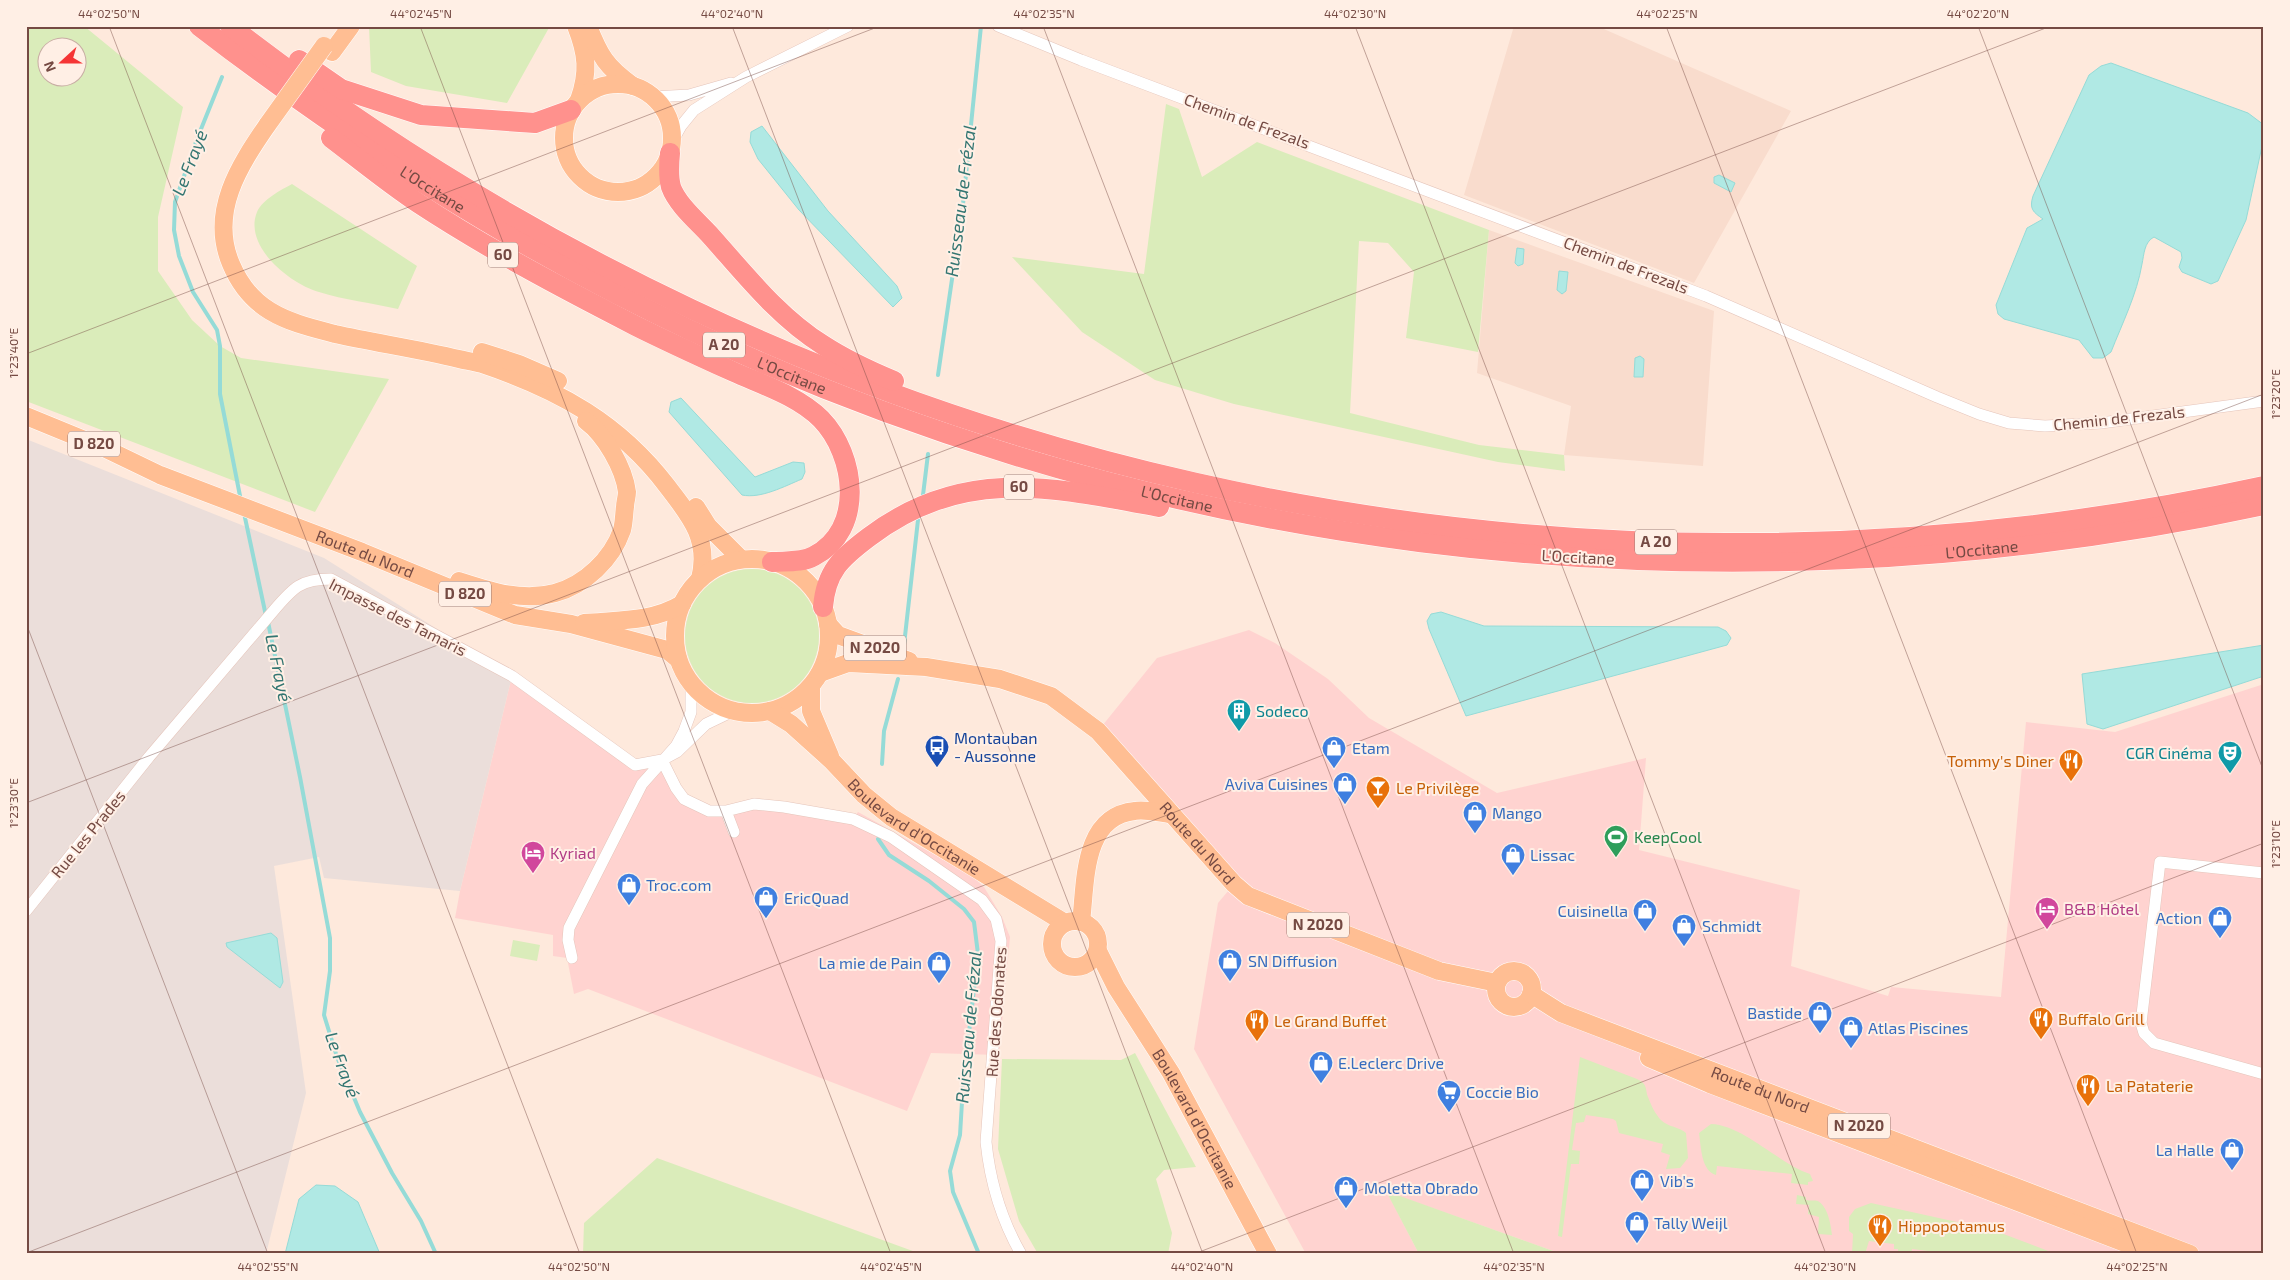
<svg xmlns="http://www.w3.org/2000/svg" width="2290" height="1280" font-family="'Exo 2',sans-serif">
	<rect width="100%" height="100%" fill="#fee9dc"/>
	<path fill="#f9dccd" d="M1514,26h83l194,85 -97,172 -230,-88z
		M1489,230l225,81 -11,155 -139,-11 7,-49 -94,-33z"/>
	<path fill="#ffd3d0" d="M1249,630l26,13 53,36 41,39 128,75 149,-35 -7,92 161,40 -9,76 97,30 3,-9 110,10 25,-275 89,10 149,-48v570h-708v-2l-169,-60 32,62h-113l-112,-205 24,-146 16,-19 -136,-153 59,-73z
		M512,676l123,89 27,-5 14,28 33,23 45,-7 99,15 5,-7 113,63 13,12 18,30 8,20 -11,118 -68,-2 -24,58 -319,-122 -14,5 -7,-36 -14,-2v-21l-98,-17 5,-27z"/>
	<path fill="#ebdeda" d="M26,439l298,119 188,118 -52,215 -136,-13 -5,-21 -45,9 32,227 -40,161h-240z"/>
	<path fill="#daecba" fill-rule="evenodd" d="M26,26h58l99,81 -25,110v54l34,49 28,26 21,12 148,21 -74,133 -289,-111zM48,48h30v30h-30z
		M369,26h181l-43,77 -101,-17 -35,-14z
		M1166,104l13,5 23,68 55,-35 232,88 -11,122 -72,-14 8,-66 -26,-29 -29,-2 -9,172 129,32 85,10 1,16 -67,-9 -264,-58 -79,-24 -73,-48 -70,-75 132,17z
		M292,184l125,82 -19,43c-26,-6 -54,-9 -79,-17 -29,-8 -76,-46 -62,-80 6,-13 24,-22 35,-28z
		M685 636a67 67 0 1 1 134 0a67 67 0 1 1-134 0Z
		M513,940l27,5 -3,16 -27,-5z
		M1135,1053l61,114 -32,3 -8,9 16,54 -4,21h-130l-19,-33 -21,-72 4,-90 119,1z
		M1580,1057l57,22c11,5 8,10 11,18 2,5 5,13 9,18 8,13 20,10 29,18l2,25 -8,10 -14,1 4,-14 -9,-3 2,-8 -44,-11 -3,-12 -3,-2 -27,-4 -2,7 -8,1 -4,27 8,1 -1,13h-8l-9,73 -4,-1z
		M1711,1124c32,1 67,39 99,50l3,7 -5,1v3l-17,-2 1,-9 -75,-8 -1,9c-15,-4 -15,-29 -17,-42z
		M657,1158l264,96h-338l1,-31z
		M1386,1191l170,61v2h-137z
		M1797,1195l9,2v3c4,1 9,0 12,1 10,6 13,24 14,34l-14,-1 1,-17 -11,-3 1,-9 -13,-1z
		M1871,1203l122,27 63,24h-103l-41,-5 -1,5h-13v-5h-4v-5l-25,-3 -4,13h-13l1,-20 -4,-3v-14l6,-8z"/>
	<path fill="#b0e9e4" stroke="#95dbd7" d="M2111,63l137,50 16,12v12l-18,83 -28,61 -7,3 -29,-12 -3,-5 3,-9 -1,-6 -27,-15c-10,5 -10,18 -12,27 -5,30 -20,60 -31,88l-8,6h-10l-14,-18 -75,-21 -6,-5 -2,-9 31,-77 16,-9c-10,-7 -14,-10 -10,-23l56,-121 12,-9z
		M762,126l66,85 69,75 5,12 -9,9 -94,-97 -41,-51 -8,-17 1,-10z
		M1719,175l16,8 -4,9 -17,-9v-6z
		M1517,248l7,1 -1,15 -5,2 -3,-3z
		M1559,271l9,1 -2,19 -4,3 -5,-4z
		M1640,356l4,3 -1,18h-9l1,-19z
		M681,398l74,79 38,-15 11,1 1,9 -3,7c-17,7 -41,20 -60,16l-73,-83 2,-10z
		M1441,612l43,14 234,1 8,4 5,7 -4,7 -261,71 -37,-87 -2,-8 4,-7z
		M2264,645v31l-161,53 -16,-5 -5,-50z
		M271,933l6,5 6,44 -3,6 -53,-41 -1,-4z
		M316,1185l19,1 23,16 22,52h-95l14,-55z"/>
	<g fill="none" stroke-linecap="round" stroke-linejoin="round">
		<path stroke="#95dbd7" stroke-width="4" d="M222,77l-25,62 -22,63 -1,28 5,26 14,36 24,38 3,16v48l21,107
			M938,375l25,-171 18,-178
			M923,495l5,-41
			M244,513l22,103
			M268,622l32,155 30,161v33l-6,44 13,42 23,55 32,61 29,48 15,33
			M904,645l14,-125
			M882,764l2,-33 14,-52
			M878,839l11,16 40,26 35,28 10,13 4,32 -15,131 -3,50 -10,36 3,21 26,62"/>
		<defs>
			<path id="street" d="M998,26l83,34 625,236 231,101 42,17 30,9 36,3 56,-3 163,-22
				M653,97l36,-2 42,-12
				M672,142l9,-16 13,-16 52,-33 102,-51
				M662,760l14,28 8,11 25,12h17l28,-7 30,3 69,12 38,18 91,63 14,19 5,22 -15,201c4,39 15,77 35,112
				M726,811l8,21
				M2264,873l-104,-11 -19,161 3,10 10,10 110,31
				M26,911l123,-154 126,-148c18,-21 26,-30 56,-30l181,97 123,89 27,-5 15,-8 29,-28 27,-13
				M572,958l-4,-18 1,-12 73,-144 34,-38 8,-15 7,-19v-28"/>
			<g id="primary">
				<path d="M576,26c11,28 13,46 3,74"/>
				<path d="M588,26c12,30 18,41 45,60"/>
				<path d="M332,52l19,-26"/>
				<circle cx="618" cy="138" r="54"/>
				<path d="M268,124c-29,42 -59,88 -37,140 8,19 21,36 39,47 20,12 42,17 65,23 41,9 82,15 124,25 8,2 17,3 26,6 74,25 134,58 182,121 23,30 43,53 33,93"/>
				<path d="M482,352l37,12 39,17"/>
				<path id="s1" d="M26,416l78,32 56,27 202,77 153,63 56,9 96,26 11,9"/>
				<path d="M696,507l12,19 33,33"/>
				<circle cx="752" cy="636" r="77"/>
				<path d="M459,581c31,10 63,21 96,12 30,-8 57,-34 67,-63 2,-7 2,-16 3,-23 0,-5 2,-10 2,-15 -3,-24 -22,-57 -41,-71"/>
				<path d="M584,623c35,-3 68,-1 98,-19"/>
				<path d="M828,624l10,11 71,26"/>
				<path id="s2" d="M820,673l28,-10 78,4 74,12 51,17 47,35 136,153 14,12 191,75 58,12"/>
				<path d="M811,686v25l19,45"/>
				<path id="s3" d="M770,711l21,13 41,37 32,34 27,22 174,106"/>
				<circle cx="1075" cy="944" r="23"/>
				<path d="M1081,922c5,-40 1,-106 54,-111 11,-2 24,2 35,3"/>
				<path id="s4" d="M1098,951l18,36 55,86 97,181"/>
				<circle cx="1514" cy="989" r="18"/>
				<path id="s5" d="M1531,994l30,19 629,241"/>
				<path d="M1649,1058l61,26 444,170"/>
			</g>
			<g id="highway">
				<path id="s6" d="M199,26c131,101 270,192 416,267 507,262 1093,332 1649,212"/>
				<path d="M230,26c580,449 1317,616 2034,460"/>
				<path d="M299,60l42,29 80,26 114,8 36,-13"/>
				<path d="M331,138c29,22 57,45 87,65 70,46 144,85 218,123 32,16 65,31 98,46 29,13 64,24 87,47 35,36 44,111 -7,137 -12,7 -28,5 -42,6"/>
				<path d="M670,153c-1,11 -2,23 1,34 6,17 26,34 38,47 35,39 69,83 114,111 23,15 47,26 71,36"/>
				<path d="M823,607c3,-36 18,-49 46,-70 94,-71 183,-50 290,-30"/>
			</g>
		</defs>
		<use href="#street" stroke="#e5c5bb" stroke-width="12"/>
		<use href="#primary" stroke="#fff" stroke-width="19"/>
		<use href="#highway" stroke="#fff" stroke-width="21"/>
		<use href="#street" stroke="#fff" stroke-width="11"/>
		<use href="#primary" stroke="#ffbe93" stroke-width="18"/>
		<use href="#highway" stroke="#ff918d" stroke-width="20"/>
		<defs>
			<path id="primary-bridge" d="M268,124l56,-78"/>
		</defs>
		<use href="#primary-bridge" stroke="#fff" stroke-width="19" stroke-linecap="butt"/>
		<use href="#primary-bridge" stroke="#ffbe93" stroke-width="18"/>
	</g>
	<path fill="none" stroke="#754a43" stroke-width="1" stroke-opacity="0.45" d="M109,26l471,1228M420,26l471,1228M732,26l471,1228M1043,26l471,1228M1355,26l471,1228M1666,26l471,1228M1978,26l286,746M26,354l854,-328M26,623l242,631M26,803l2025,-777M26,1253l2238,-859M1194,1254l1070,-411"/>
	<defs>
		<symbol id="building-pin" viewBox="-11 -11 22 30"><path d="M0 17L-7.5 6A9.5 9.5 0 1 1 7.5 6Z" fill="#0f9aa8" stroke="#ffefe5"/><path d="M-4-6H4V6H1V3H-1V6H-4ZM-2.5-4.3h1.7v1.8h-1.7ZM.8-4.3h1.7v1.8H.8ZM-2.5-1h1.7V.8h-1.7ZM.8-1h1.7V.8H.8Z" fill="#fff"/></symbol>
		<symbol id="bus-pin" viewBox="-11 -11 22 30"><path d="M0 17L-7.5 6A9.5 9.5 0 1 1 7.5 6Z" fill="#1a4fb4" stroke="#ffefe5"/><path d="M-5-6H5V4H4V6H2V4H-2V6H-4V4H-5ZM-3.5-4V0h7V-4ZM-3.5 1.2v1.5H-2V1.2ZM2 1.2v1.5H3.5V1.2Z" fill="#fff"/></symbol>
		<symbol id="shop-pin" viewBox="-11 -11 22 30"><path d="M0 17L-7.5 6A9.5 9.5 0 1 1 7.5 6Z" fill="#3f7fe0" stroke="#ffefe5"/><path d="M-5-2.5h2.3a2.7 3.5 0 0 1 5.4 0H5L5.5 6h-11ZM-1.5-2.5h3a1.5 2.3 0 0 0-3 0Z" fill="#fff"/></symbol>
		<symbol id="theatre-pin" viewBox="-11 -11 22 30"><path d="M0 17L-7.5 6A9.5 9.5 0 1 1 7.5 6Z" fill="#0f9aa8" stroke="#ffefe5"/><path d="M-5-5.5Q0-4 5-5.5V0Q5 5 0 6Q-5 5-5 0ZM-3.3-2.5H-1v1.5H-3.3ZM1-2.5H3.3v1.5H1ZM-2.8 1Q0 5.5 2.8 1Z" fill="#fff"/></symbol>
		<symbol id="restaurant-pin" viewBox="-11 -11 22 30"><path d="M0 17L-7.5 6A9.5 9.5 0 1 1 7.5 6Z" fill="#e8710a" stroke="#ffefe5"/><path d="M-5-6h1v4h1v-4h1v4h1v-4h1v5L-1.5 .5V6h-2V.5L-5-1ZM5-6V6H3V1.5H1.5Q1.5-4 5-6Z" fill="#fff"/></symbol>
		<symbol id="bar-pin" viewBox="-11 -11 22 30"><path d="M0 17L-7.5 6A9.5 9.5 0 1 1 7.5 6Z" fill="#e8710a" stroke="#ffefe5"/><path d="M-6-5H6L.8 .8V4.5H3.5V6h-7V4.5H-.8V.8Z" fill="#fff"/></symbol>
		<symbol id="stadium-pin" viewBox="-11 -11 22 30"><path d="M0 17L-7.5 6A9.5 9.5 0 1 1 7.5 6Z" fill="#2e9e5b" stroke="#ffefe5"/><path d="M0-5a6.5 5 0 1 0 0 10a6.5 5 0 1 0 0-10ZM-3.5-1.8h7v3.6h-7Z" fill="#fff"/></symbol>
		<symbol id="hotel-pin" viewBox="-11 -11 22 30"><path d="M0 17L-7.5 6A9.5 9.5 0 1 1 7.5 6Z" fill="#d1479c" stroke="#ffefe5"/><path d="M-6-4.5h1.5V1H6V5H4.5V3h-9V5H-6ZM-4 0a1.8 1.8 0 1 1 3.6 0ZM.5 0V-2.5h3Q6-2.5 6 0Z" fill="#fff"/></symbol>
		<symbol id="supermarket-pin" viewBox="-11 -11 22 30"><path d="M0 17L-7.5 6A9.5 9.5 0 1 1 7.5 6Z" fill="#3f7fe0" stroke="#ffefe5"/><path d="M-6-5.5h2.5l.6 2H6L4.5 2H-2.5L-4.4-4H-6ZM-1.5 3.2a1.3 1.3 0 1 0 .1 0ZM3 3.2a1.3 1.3 0 1 0 .1 0Z" fill="#fff"/></symbol>
	</defs>
	<g fill-rule="evenodd">
		<use href="#building-pin" x="1225" y="697" width="28" height="38"/>
		<use href="#bus-pin" x="923" y="733" width="28" height="38"/>
		<use href="#shop-pin" x="1320" y="734" width="28" height="38"/>
		<use href="#theatre-pin" x="2216" y="739" width="28" height="38"/>
		<use href="#restaurant-pin" x="2057" y="747" width="28" height="38"/>
		<use href="#shop-pin" x="1331" y="770" width="28" height="38"/>
		<use href="#bar-pin" x="1364" y="774" width="28" height="38"/>
		<use href="#shop-pin" x="1461" y="799" width="28" height="38"/>
		<use href="#stadium-pin" x="1602" y="823" width="28" height="38"/>
		<use href="#hotel-pin" x="519" y="839" width="28" height="38"/>
		<use href="#shop-pin" x="1499" y="841" width="28" height="38"/>
		<use href="#shop-pin" x="615" y="871" width="28" height="38"/>
		<use href="#shop-pin" x="752" y="884" width="28" height="38"/>
		<use href="#hotel-pin" x="2033" y="895" width="28" height="38"/>
		<use href="#shop-pin" x="1631" y="897" width="28" height="38"/>
		<use href="#shop-pin" x="2206" y="904" width="28" height="38"/>
		<use href="#shop-pin" x="1670" y="912" width="28" height="38"/>
		<use href="#shop-pin" x="1216" y="947" width="28" height="38"/>
		<use href="#shop-pin" x="925" y="949" width="28" height="38"/>
		<use href="#shop-pin" x="1806" y="999" width="28" height="38"/>
		<use href="#restaurant-pin" x="2027" y="1005" width="28" height="38"/>
		<use href="#restaurant-pin" x="1243" y="1007" width="28" height="38"/>
		<use href="#shop-pin" x="1837" y="1014" width="28" height="38"/>
		<use href="#shop-pin" x="1307" y="1049" width="28" height="38"/>
		<use href="#restaurant-pin" x="2074" y="1072" width="28" height="38"/>
		<use href="#supermarket-pin" x="1435" y="1078" width="28" height="38"/>
		<use href="#shop-pin" x="2218" y="1136" width="28" height="38"/>
		<use href="#shop-pin" x="1628" y="1167" width="28" height="38"/>
		<use href="#shop-pin" x="1332" y="1174" width="28" height="38"/>
		<use href="#shop-pin" x="1623" y="1209" width="28" height="38"/>
		<use href="#restaurant-pin" x="1866" y="1212" width="28" height="38"/>
	</g>
	<g text-anchor="middle" stroke-width="4" stroke-linejoin="round" paint-order="stroke">
		<g fill="#ffefe5" stroke="#9e7c74" stroke-width="1">
			<rect x="488" y="242.5" width="30" height="25" rx="4"/>
			<rect x="703" y="332.5" width="42" height="25" rx="4"/>
			<rect x="68" y="431.5" width="52" height="25" rx="4"/>
			<rect x="1004" y="474.5" width="30" height="25" rx="4"/>
			<rect x="1635" y="529.5" width="42" height="25" rx="4"/>
			<rect x="439" y="581.5" width="52" height="25" rx="4"/>
			<rect x="844" y="635.5" width="62" height="25" rx="4"/>
			<rect x="1287" y="912.5" width="62" height="25" rx="4"/>
			<rect x="1828" y="1113.5" width="62" height="25" rx="4"/>
		</g>
		<g font-size="15" font-weight="bold" fill="#754a43">
			<text x="503" y="260">60</text>
			<text x="724" y="350">A 20</text>
			<text x="94" y="449">D 820</text>
			<text x="1019" y="492">60</text>
			<text x="1656" y="547">A 20</text>
			<text x="465" y="599">D 820</text>
			<text x="875" y="653">N 2020</text>
			<text x="1318" y="930">N 2020</text>
			<text x="1859" y="1131">N 2020</text>
		</g>
		<g font-size="16" fill="#754a43" stroke="#ffefe5">
			<text transform="translate(1247 121) rotate(20)" y="6">Chemin de Frezals</text>
			<text dy="6" stroke="none"><textPath href="#s6" startOffset="285">L'Occitane</textPath></text>
			<text transform="translate(1626 265) rotate(21)" y="6">Chemin de Frezals</text>
			<text dy="6" stroke="none"><textPath href="#s6" startOffset="690">L'Occitane</textPath></text>
			<text transform="translate(2119 418) rotate(-6)" y="6">Chemin de Frezals</text>
			<text dy="6" stroke="none"><textPath href="#s6" startOffset="1095">L'Occitane</textPath></text>
			<text dy="6" stroke="none"><textPath href="#s6" startOffset="1905">L'Occitane</textPath></text>
			<text dy="6" stroke="none"><textPath href="#s1" startOffset="366">Route du Nord</textPath></text>
			<text transform="translate(1578 557) rotate(3)" y="6">L'Occitane</text>
			<text transform="translate(398 617) rotate(27)" y="6">Impasse des Tamaris</text>
			<text dy="6" stroke="none"><textPath href="#s3" startOffset="186">Boulevard d'Occitanie</textPath></text>
			<text transform="translate(88 834) rotate(-51)" y="6">Rue les Prades</text>
			<text dy="6" stroke="none"><textPath href="#s2" startOffset="445">Route du Nord</textPath></text>
			<text transform="translate(996 1012) rotate(-86)" y="6">Rue des Odonates</text>
			<text dy="6" stroke="none"><textPath href="#s5" startOffset="249">Route du Nord</textPath></text>
			<text dy="6" stroke="none"><textPath href="#s4" startOffset="194">Boulevard d'Occitanie</textPath></text>
		</g>
		<g font-size="16" fill="#0d838f" stroke="#ffefe5" text-anchor="start">
			<text x="1256" y="717">Sodeco</text>
			<text x="2212" y="759" text-anchor="end">CGR Cinéma</text>
		</g>
		<g font-size="16" fill="#164399" stroke="#ffefe5" text-anchor="start">
			<text x="954" y="744">Montauban<tspan x="954" dy="18">- Aussonne</tspan></text>
		</g>
		<g font-size="16" fill="#366cbe" stroke="#ffefe5" text-anchor="start">
			<text x="1352" y="754">Etam</text>
			<text x="1328" y="790" text-anchor="end">Aviva Cuisines</text>
			<text x="1492" y="819">Mango</text>
			<text x="1530" y="861">Lissac</text>
			<text x="646" y="891">Troc.com</text>
			<text x="784" y="904">EricQuad</text>
			<text x="1628" y="917" text-anchor="end">Cuisinella</text>
			<text x="2202" y="924" text-anchor="end">Action</text>
			<text x="1702" y="932">Schmidt</text>
			<text x="1248" y="967">SN Diffusion</text>
			<text x="922" y="969" text-anchor="end">La mie de Pain</text>
			<text x="1802" y="1019" text-anchor="end">Bastide</text>
			<text x="1868" y="1034">Atlas Piscines</text>
			<text x="1338" y="1069">E.Leclerc Drive</text>
			<text x="1466" y="1098">Coccie Bio</text>
			<text x="2214" y="1156" text-anchor="end">La Halle</text>
			<text x="1660" y="1187">Vib's</text>
			<text x="1364" y="1194">Moletta Obrado</text>
			<text x="1654" y="1229">Tally Weijl</text>
		</g>
		<g font-size="16" fill="#c56008" stroke="#ffefe5" text-anchor="start">
			<text x="2054" y="767" text-anchor="end">Tommy's Diner</text>
			<text x="1396" y="794">Le Privilège</text>
			<text x="2058" y="1025">Buffalo Grill</text>
			<text x="1274" y="1027">Le Grand Buffet</text>
			<text x="2106" y="1092">La Pataterie</text>
			<text x="1898" y="1232">Hippopotamus</text>
		</g>
		<g font-size="16" fill="#27864d" stroke="#ffefe5" text-anchor="start">
			<text x="1634" y="843">KeepCool</text>
		</g>
		<g font-size="16" fill="#b23c85" stroke="#ffefe5" text-anchor="start">
			<text x="550" y="859">Kyriad</text>
			<text x="2064" y="915">B&amp;B Hôtel</text>
		</g>
		<g font-size="18" font-style="italic" fill="#347672" stroke="#ffefe5">
			<text transform="translate(190 163) rotate(-69)" y="6">Le Frayé</text>
			<text transform="translate(961 201) rotate(-83)" y="6">Ruisseau de Frézal</text>
			<text transform="translate(278 668) rotate(78)" y="6">Le Frayé</text>
			<text transform="translate(969 1027) rotate(-85)" y="6">Ruisseau de Frézal</text>
			<text transform="translate(342 1065) rotate(70)" y="6">Le Frayé</text>
		</g>
	</g>
	<rect width="2290" height="1280" fill="none" stroke="#ffefe5" stroke-width="55"/>
	<g transform="translate(62 62) rotate(249)"><circle r="24" fill="#ffefe5" stroke="#c8ada4"/>
	<path d="M0-4L9 19L0 12L-9 19Z" fill="#f53535"/>
	<text y="-8" font-size="14" font-weight="bold" text-anchor="middle" fill="#754a43">N</text>
	</g>
	<rect x="28" y="28" width="2234" height="1224" fill="none" stroke="#754a43" stroke-width="2"/>
	<g font-size="12" text-anchor="middle" fill="#754a43">
		<text x="109" y="18">44°02'50"N</text>
		<text x="421" y="18">44°02'45"N</text>
		<text x="732" y="18">44°02'40"N</text>
		<text x="1044" y="18">44°02'35"N</text>
		<text x="1355" y="18">44°02'30"N</text>
		<text x="1667" y="18">44°02'25"N</text>
		<text x="1978" y="18">44°02'20"N</text>
		<text transform="translate(14 353) rotate(-90)" y="4">1°23'40"E</text>
		<text transform="translate(2276 394) rotate(-90)" y="4">1°23'20"E</text>
		<text transform="translate(14 803) rotate(-90)" y="4">1°23'30"E</text>
		<text transform="translate(2276 844) rotate(-90)" y="4">1°23'10"E</text>
		<text x="268" y="1271">44°02'55"N</text>
		<text x="579" y="1271">44°02'50"N</text>
		<text x="891" y="1271">44°02'45"N</text>
		<text x="1202" y="1271">44°02'40"N</text>
		<text x="1514" y="1271">44°02'35"N</text>
		<text x="1825" y="1271">44°02'30"N</text>
		<text x="2137" y="1271">44°02'25"N</text>
	</g>
</svg>
